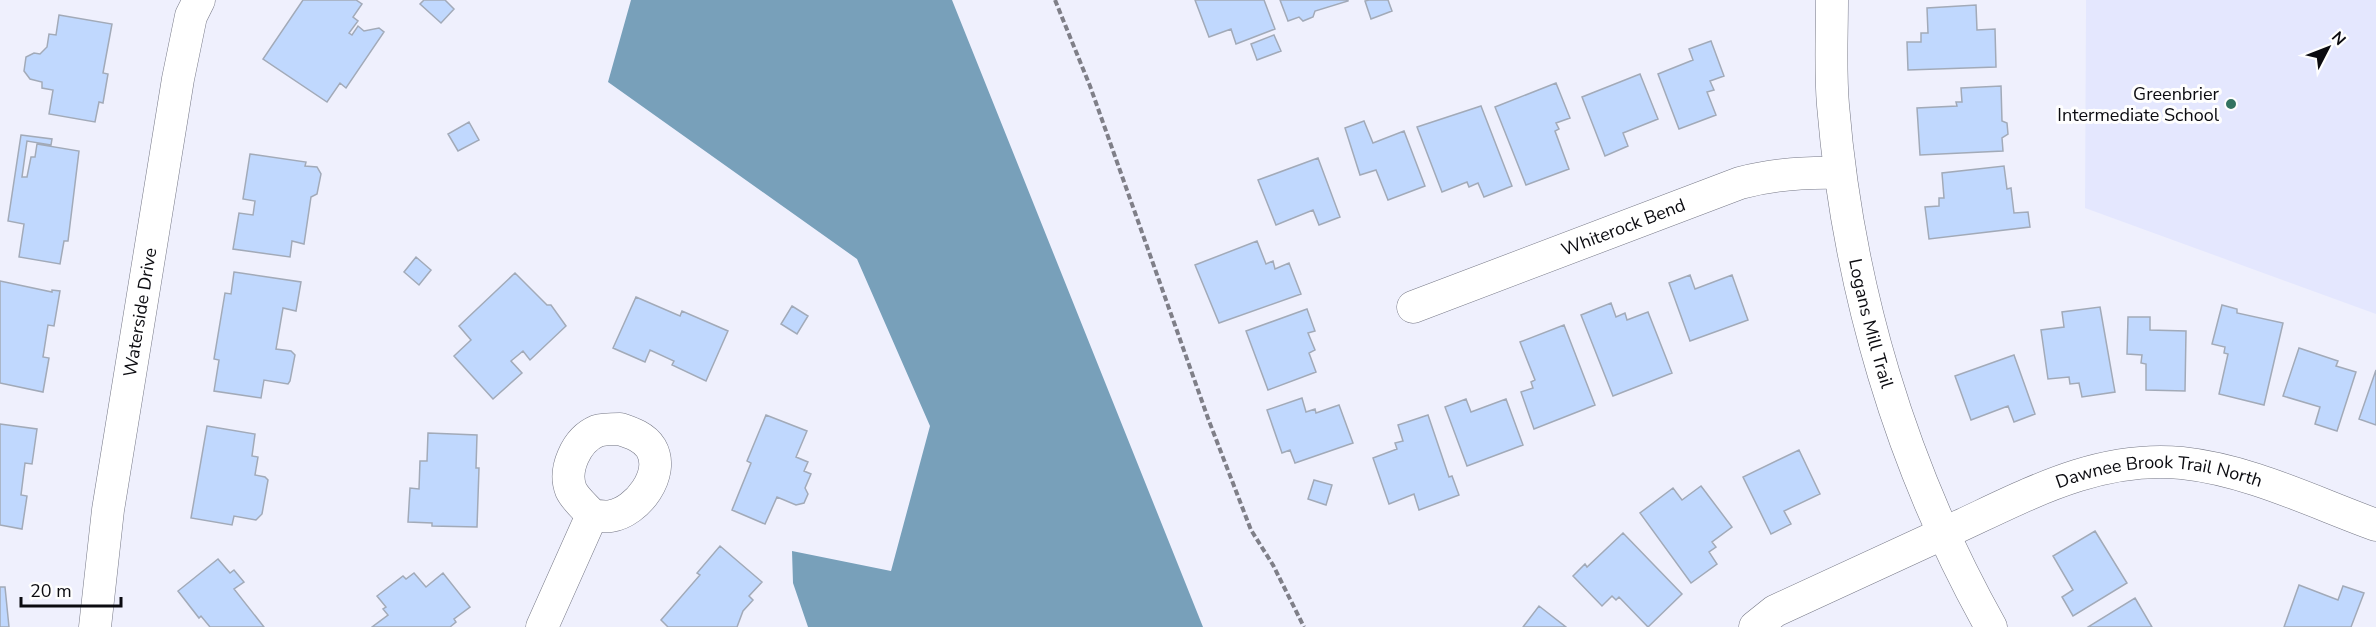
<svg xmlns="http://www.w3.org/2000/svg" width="2376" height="627" font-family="'Nunito Sans',sans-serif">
	<rect width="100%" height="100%" fill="#eff0fd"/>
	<path fill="#e4e7fe" d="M2086,0h290v314l-291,-106z"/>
	<path fill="#78a0ba" d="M631,0h321l251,627h-395l-15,-44 -1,-32 99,20 39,-145 -73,-167 -249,-177z"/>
	<path fill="#c0d8fe" stroke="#a2aab8" stroke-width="1.5" d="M303,0h53l6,4 -9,13 5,4 -9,12 3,2 6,-9 6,5 15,-3 5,4 -38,56 -6,-5 -13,19 -64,-43z
		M424,0h21l9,9 -13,14 -21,-19z
		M1195,0h69l11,29 -39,15 -5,-15 -22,8z
		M1280,0h68v1l-33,10 -2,6 -10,4 -4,-4 -11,4z
		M1369,0h19l4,11 -21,8 -6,-18z
		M1976,5l1,25 18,-1 1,38 -88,3 -1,-28h14v-9h7l-1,-25z
		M59,15l53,9 -9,49 5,1 -5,29 -4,-1 -4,20 -46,-8 4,-24 -11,-2v-6l-12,-3 -6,-8 2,-14 8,-4 6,1 7,-7 2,-13 7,1z
		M1274,35l7,16 -24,9 -6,-16z
		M1711,41l13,35 -14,5 4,9 -7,2 9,23 -37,14 -21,-55 35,-14 -4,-11z
		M1640,74l18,45 -35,14 5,13 -23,10 -23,-59z
		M1556,83l14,35 -14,5 3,6 -4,2 14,38 -43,16 -31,-78z
		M2001,86l1,35 5,2 1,11 -6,4 1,13 -83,4 -3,-47 40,-2 -1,-4h6l-1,-14z
		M1481,106l31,80 -28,11 -6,-14 -9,4 -2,-5 -25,10 -25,-65z
		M1364,121l9,22 31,-12 21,55 -37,14 -12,-30 -16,5 -15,-47z
		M469,122l10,18 -21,11 -10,-17z
		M21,135l31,4 -1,6 -24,-4 -5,36h5l4,-20h4l2,-13 42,7 -11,90h-4l-4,23 -41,-7 5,-33 -16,-3z
		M250,154l56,8 -1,4 12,1 4,7 -4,20 -6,3 -7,47 -12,-3 -2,16 -57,-8 6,-36 14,2 2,-14 -12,-2z
		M1318,158l22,59 -21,8 -6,-15 -37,15 -18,-45z
		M2004,166l3,23 4,-1 3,25 14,-1 2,15 -101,12 -4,-32 14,-1v-8h5l-2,-25z
		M1257,241l9,23 7,-3 2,8 14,-6 12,31 -82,29 -24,-58z
		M416,257l15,13 -12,15 -15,-13z
		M234,272l67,10 -5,29 -13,-3 -7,41 15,2 4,4 -5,26 -2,3 -24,-4 -3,18 -47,-7 5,-31 -5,-1 11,-66 6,1z
		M515,273l32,32h4l15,21 -36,34 -7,-9 -12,10 11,12 -29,26 -39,-43 17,-16 -12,-14z
		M1690,275l5,14 37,-14 16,45 -58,21 -21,-58z
		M0,281l52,11v-2l8,1 -6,35 -6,-1 -5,32 6,1 -6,34 -43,-9z
		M636,297l44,19 2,-5 46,20 -22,50 -34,-16 2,-4 -24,-11 -5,12 -32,-14z
		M1611,303l5,14 9,-4 2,7 21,-8 24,61 -59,23 -32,-81z
		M2222,305l15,4v4l46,10 -19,82 -45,-11 9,-40 -4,-1 1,-6 -13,-3z
		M792,306l16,10 -11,18 -16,-10z
		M2100,307l15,85 -33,5 -3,-14 -9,1 -1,-7 -21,2 -7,-49 23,-3 -2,-15z
		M1307,309l8,22 -7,2 7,17 -6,3 7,19 -48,18 -22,-59z
		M2128,317h22v13l36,1 -1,60 -39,-1v-26l-5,-1 1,-8 -15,-1z
		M1564,325l31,80 -61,24 -13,-37 12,-4 -2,-6 4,-2 -15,-38z
		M2299,348l39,13 -2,5 20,6 -19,59 -22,-7 5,-17 -37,-11z
		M2014,355l21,59 -21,8 -6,-16 -37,14 -16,-44z
		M2376,370v55l-17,-6z
		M1302,398l4,14 9,-3 1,4 23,-8 14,38 -58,20 -5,-13 -8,3 -15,-43z
		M1466,399l5,13 35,-13 17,46 -56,21 -22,-59z
		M766,415l41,16 -11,26 12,5 -4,9 7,3 -6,14 3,6 -4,9 -8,2 -19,-8 -12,27 -33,-14 19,-47 -4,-2z
		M1428,415l21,62 3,-1 7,19 -40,15 -5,-16 -25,10 -16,-46 24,-9 -2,-6 8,-2 -5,-16z
		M0,424l37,5 -5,35 -7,-1 -4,32 6,1 -5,33 -22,-4z
		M207,426l48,8 -3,22 6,1 -3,18 10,2 3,3 -6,34 -6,6 -22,-4 -2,9 -41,-7z
		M428,433l49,2 -1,33h3l-2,59 -45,-1v-3l-24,-1 2,-34 9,1 1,-28h7z
		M1799,450l21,44 -36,17 7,13 -20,10 -28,-57z
		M1314,480l18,5 -6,20 -18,-6z
		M1701,486l31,41 -20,15 4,5 -7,5 8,12 -26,19 -51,-70 33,-25 9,12z
		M2095,531l32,52 -54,33 -11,-19 11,-7 -20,-34z
		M1623,533l59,61 -34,33 -29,-30 -3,3 -4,-4 -10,10 -29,-30 12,-12 2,3z
		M720,546l42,36 -13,14 4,4 -10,11 -6,16h-69l-7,-7 39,-45 -3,-2z
		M218,559l12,14 4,-3 10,12 -10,7 30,38h-54l-9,-11 -2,2 -21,-27z
		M414,573l12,14 17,-14 27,34 -16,12 2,3 -6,5h-78l16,-12 -5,-6 3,-2 -9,-11 26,-20 3,3z
		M2299,585l39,15 5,-14 21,7 -13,34h-67z
		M0,587h5l4,40h-9z
		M2135,598l17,29h-64z
		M1539,606l27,21h-43z"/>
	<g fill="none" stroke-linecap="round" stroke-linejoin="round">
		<defs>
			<g id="minor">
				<path id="s1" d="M1832,0c0,35 -2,70 1,105 15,183 68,362 158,522"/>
				<path id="s2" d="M1413,307l327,-124c34,-9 65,-11 100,-10"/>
				<path d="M620,429c12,4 24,8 31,19 15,26 -14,64 -40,68 -6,1 -13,0 -19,-1 -6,-7 -17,-16 -21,-25 -8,-20 5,-50 26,-59 6,-2 16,-2 23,-2z"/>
				<path id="s3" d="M95,627l13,-117 70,-431 13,-63 8,-16"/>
				<path d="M542,627l50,-112"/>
				<path id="s4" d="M1755,627l20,-16c60,-28 119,-55 178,-82 74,-34 144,-74 229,-66 67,7 131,39 194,62"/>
			</g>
		</defs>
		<use href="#minor" stroke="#767886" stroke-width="33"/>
		<path stroke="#7f7f88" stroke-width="4" stroke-dasharray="6 3" stroke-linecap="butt" d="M1055,0l35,86 119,335 42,109 22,35 31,62"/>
		<use href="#minor" stroke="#fff" stroke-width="32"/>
	</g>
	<circle fill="#337361" stroke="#fefefe" stroke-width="2" cx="2231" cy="104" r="6"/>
	<g text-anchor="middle" stroke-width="6" stroke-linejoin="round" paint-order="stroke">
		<g font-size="18" fill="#0b0b10" stroke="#fefefe" text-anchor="end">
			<text x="2219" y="100">Greenbrier<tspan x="2219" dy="21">Intermediate School</tspan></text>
		</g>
		<g font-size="18" fill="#0b0b10" stroke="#fefefe">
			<text dy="6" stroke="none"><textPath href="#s2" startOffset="225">Whiterock Bend</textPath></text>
			<text dy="6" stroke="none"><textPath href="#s3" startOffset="318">Waterside Drive</textPath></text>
			<text dy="6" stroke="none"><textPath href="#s1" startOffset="327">Logans Mill Trail</textPath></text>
			<text dy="6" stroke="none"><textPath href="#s4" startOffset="440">Dawnee Brook Trail North</textPath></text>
		</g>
	</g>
	<g transform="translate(2328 48) rotate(48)" stroke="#fefefe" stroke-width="4.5" paint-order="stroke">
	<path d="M0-4.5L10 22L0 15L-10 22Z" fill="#0b0b10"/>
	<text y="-9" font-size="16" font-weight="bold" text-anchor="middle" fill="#0b0b10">N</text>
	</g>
	<path d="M21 597v9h100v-9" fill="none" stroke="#0b0b10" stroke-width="3"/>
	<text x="30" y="597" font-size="18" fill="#0b0b10" stroke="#fefefe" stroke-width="4.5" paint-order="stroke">20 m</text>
</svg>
